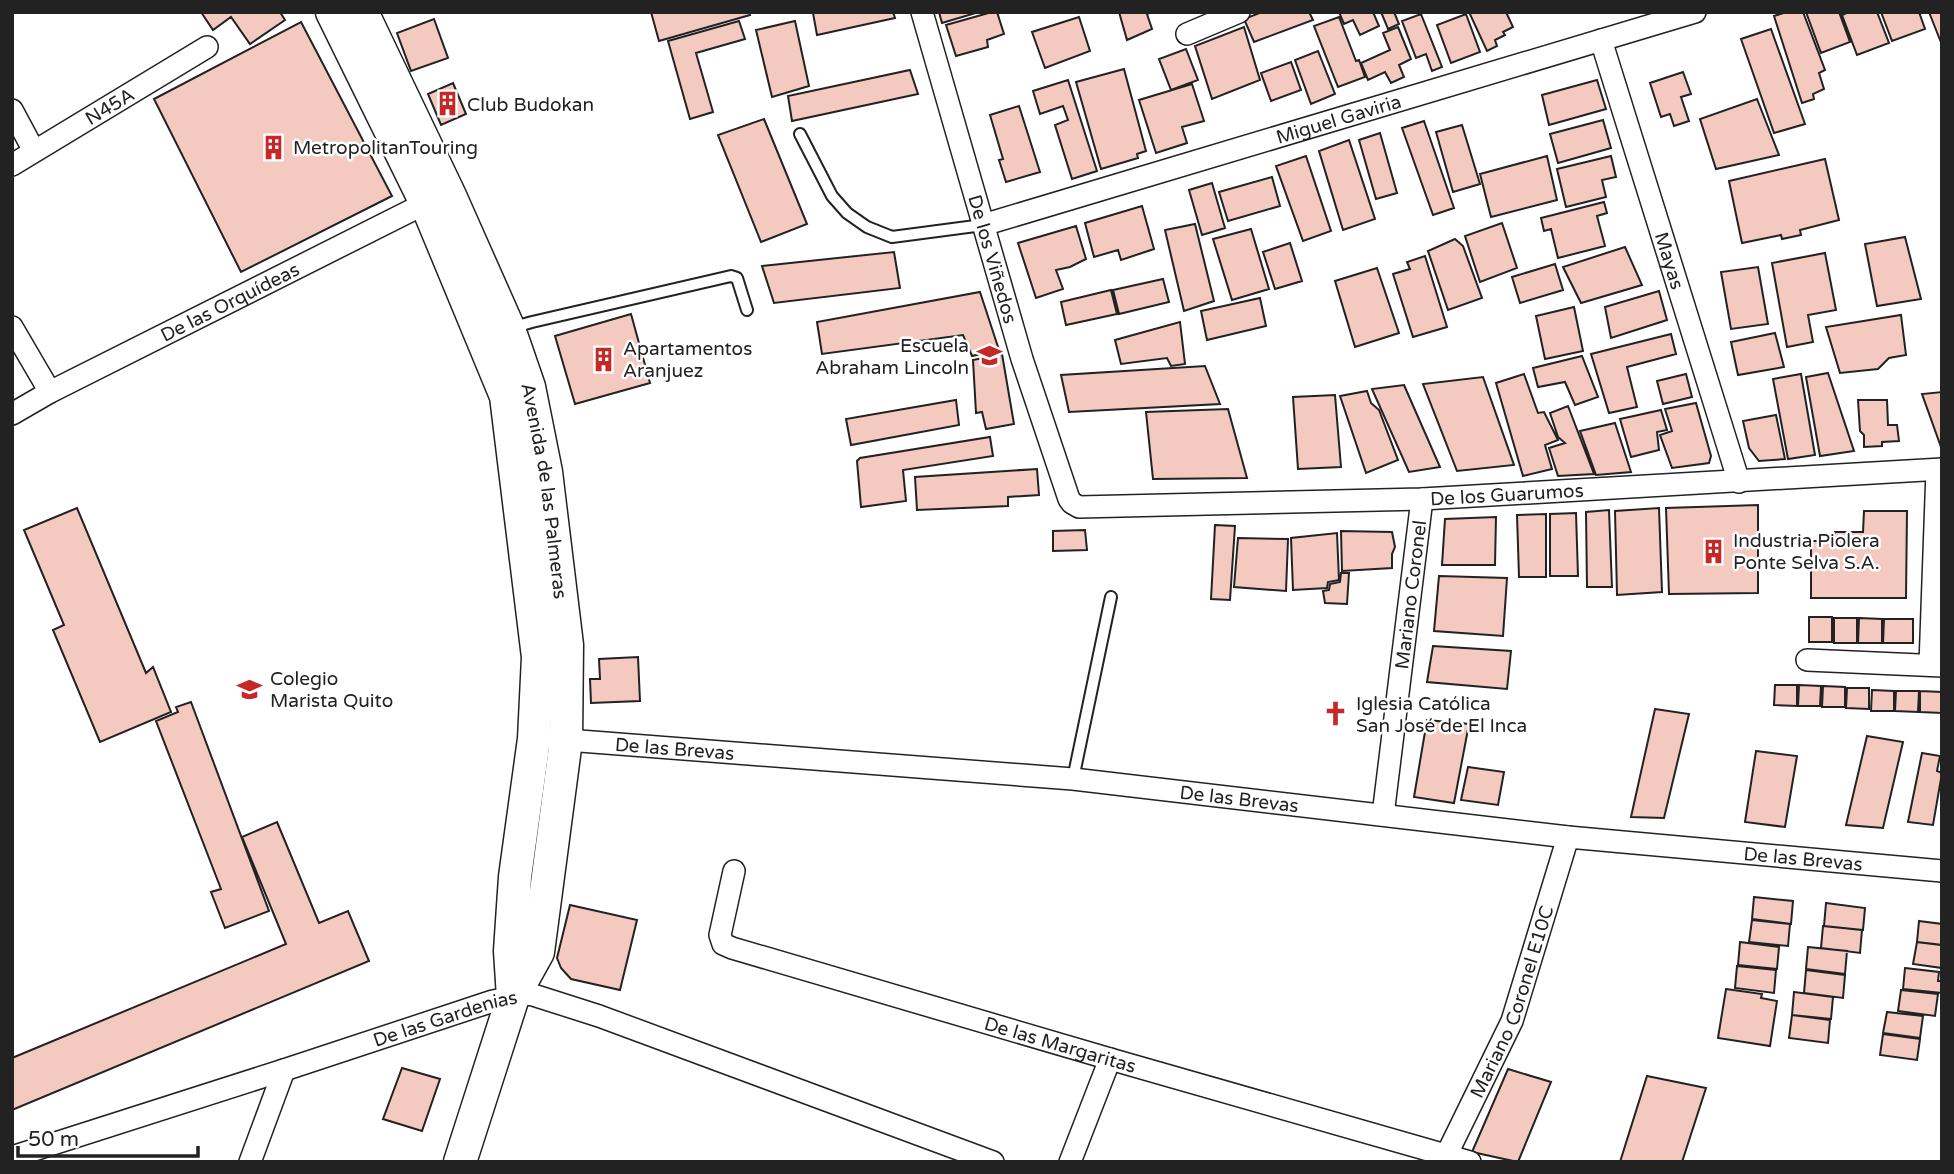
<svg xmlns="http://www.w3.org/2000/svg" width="1954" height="1174" font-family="'Varela Round',sans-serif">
	<rect width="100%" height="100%" fill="#fff"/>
	<path fill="#f3c9c0" stroke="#222" stroke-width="2" d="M201,12h79l5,8 -35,24 -19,-27 -18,13z
		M651,12h98l1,3 -91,26z
		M893,12l2,6 -78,17 -4,-22z
		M939,12h40l-37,11z
		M992,12h5l7,22 -17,6 1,7 -32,9 -10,-31z
		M1119,12h33l-5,2 5,15 -25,11z
		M1262,12h47l4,8 -59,22 -10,-23z
		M1339,12h34l6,14 -19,9 -7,-15 -9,4z
		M1381,12h13l5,12 -11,5z
		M1469,12h37l7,15 -10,5 2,3 -10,5 2,6 -10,5z
		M1787,12h16l22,58 -6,3 5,16 -11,5 1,5 -12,4 -28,-87z
		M1806,12h33l11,30 -29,11z
		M1849,12h28l12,31 -32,12 -15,-40z
		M1881,12h38l6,17 -33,12z
		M1929,12h13v33z
		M1421,14l21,53 -10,4 -6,-17 -10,4 -14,-37z
		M1466,14l14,38 -29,11 -14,-38z
		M1079,17l11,34 -45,17 -13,-36z
		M1339,17l17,44 3,-1 6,17 -27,10 -24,-61z
		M434,19l14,39 -37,13 -14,-38z
		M739,21l6,18 -49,14 17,59 -23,7 -22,-78z
		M795,21l14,65 -37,11 -16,-67z
		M301,22l91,174 -151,76 -87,-173z
		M1244,27l16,53 -48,19 -17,-53z
		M1398,27l13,32 -12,6 5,12 -13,6 -6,-11 -17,8 -7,-17 29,-13 -7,-17z
		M1771,29l34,95 -31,9 -33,-94z
		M1186,49l12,31 -27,10 -12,-31z
		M1318,51l17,43 -24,10 -16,-44z
		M1291,62l10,28 -30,11 -10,-28z
		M1124,69l22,82 -9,3 1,4 -37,11 -25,-87z
		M910,70l8,24 -126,27 -4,-25z
		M1683,72l8,22 -10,3 8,24 -15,5 -4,-12 -9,3 -11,-34z
		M1068,80l29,91 -25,8 -17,-54 13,-5 -5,-14 -23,8 -7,-23z
		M1597,80l9,29 -57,16 -7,-30z
		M453,83l13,31 -25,11 -13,-31z
		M1192,84l12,37 -22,6 5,16 -31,10 -17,-53z
		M1757,99l22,56 -63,14 -16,-50z
		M1019,106l21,66 -34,10 -7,-22 4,-1 -13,-44z
		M764,119l43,105 -46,18 -43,-107z
		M1603,120l8,28 -53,15 -8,-29z
		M1424,121l30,87 -21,7 -31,-87z
		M1462,125l18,59 -27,8 -17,-60z
		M1380,133l17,60 -21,6 -17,-59z
		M1349,140l26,79 -32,11 -24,-79z
		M1306,156l25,75 -28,10 -27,-75z
		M1547,156l10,44 -66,17 -11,-43z
		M1611,156l5,21 -14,3 4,17 -40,10 -9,-38z
		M1825,159l14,61 -39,10 1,5 -19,4 -1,-4 -39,8 -13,-62z
		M1272,177l8,29 -52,15 -9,-29z
		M1212,183l13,45 -23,7 -13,-45z
		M1604,202l3,11 -10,3 8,30 -47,12 -7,-29 -7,2 -3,-13z
		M1142,206l12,43 -33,11 -3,-10 -24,7 -9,-34z
		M1502,223l15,45 -37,14 -15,-46z
		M1195,224l19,77 -30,10 -19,-81z
		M1076,226l10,33 -16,8 -14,3 7,19 -27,9 -18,-55z
		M1251,229l18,60 -37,11 -19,-61z
		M1905,237l16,62 -44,7 -12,-62z
		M1455,239l8,7 19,52 -34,12 -20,-59z
		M1290,243l12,38 -27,8 -12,-37z
		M1625,247l17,38 -61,18 -18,-36z
		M894,252l6,36 -126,15 -12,-37z
		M1825,253l11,57 -28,5 5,27 -26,5 -15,-84z
		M1425,256l22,71 -34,10 -20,-63 17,-5 -3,-7z
		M1555,264l8,26 -43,13 -8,-26z
		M1758,267l10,57 -37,5 -10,-57z
		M1377,268l22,65 -44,14 -20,-66z
		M1163,279l6,23 -50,12 -6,-24z
		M1111,290l6,24 -51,11 -5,-23z
		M1659,291l8,29 -56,18 -6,-31z
		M980,292l19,58 -27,6 -9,-21 -141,19 -5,-32z
		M1260,298l6,28 -59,14 -6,-29z
		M1574,307l9,44 -38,8 -9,-43z
		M631,314l19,69 -75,21 -20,-68z
		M1901,315l5,40 -17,3 -11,11 -38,4 -14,-46z
		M1180,322l5,42 -14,2 -4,-8 -46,6 -6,-24z
		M1775,333l9,34 -46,8 -7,-33z
		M1671,334l5,20 -49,13 10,40 -28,6 -18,-59z
		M1002,354l12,70 -28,5 -4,-17 -6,1 -3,-53z
		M1582,356l16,41 -23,8 -10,-23 -27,5 -5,-19z
		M1205,366l15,38 -151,8 -8,-37z
		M1828,373l26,78 -34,5 -14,-79z
		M1524,374l14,39 6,-1 14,28 -13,5 7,24 -29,7 -27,-93z
		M1686,374l6,23 -29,7 -6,-23z
		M1801,374l14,81 -27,4 -15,-80z
		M1483,377l31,88 -57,6 -34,-87z
		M1404,385l36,82 -31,5 -37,-83z
		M1367,391l4,12 8,7 19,50 -32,13 -26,-77z
		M1942,392v55h-1l-19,-53z
		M1335,395l6,72 -43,2 -5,-72z
		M956,400l3,25 -108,20 -5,-26z
		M1858,400h29l1,25h9l2,16 -17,1v4l-18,1v-12l-4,-4z
		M1696,403l15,53 -2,7 -37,5 -12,-33 12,-4 -7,-22z
		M1568,406l26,68 -36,2 -9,-28 16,-5 -7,-6 -8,-24z
		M1228,409l19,69 -94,1 -7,-67z
		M1661,410l6,20 -10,2 2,18 -28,7 -11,-38z
		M1776,415l9,44 -26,2 -10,-13 -6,-27z
		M1615,423l16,49 -35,3 -16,-44z
		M990,437l3,19 -90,14 3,31 -45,6 -4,-46 3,-3z
		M1037,469l2,26 -31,2v9l-91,4 -2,-33z
		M1758,505v88l-89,1 -3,-86z
		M77,508l69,165 7,-6 18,45 -71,30 -47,-112 11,-5 -40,-95z
		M1659,508l3,84 -45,3 -2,-84z
		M1609,510l3,77h-25l-1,-75z
		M1864,511h43l-1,87h-95v-57h24v-9h28z
		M1576,513l2,63h-28v-62z
		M1546,514v63h-27l-2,-62z
		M1496,517l-1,48h-53l3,-46z
		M1215,525l20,1 -5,74 -19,-1z
		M1085,530l2,20 -34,1v-20z
		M1341,531l51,1 3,15 -3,7v14l-50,3z
		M1337,533l2,47 -11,2 -1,6 -34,2 -2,-52z
		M1238,538l50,1 -2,52 -52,-4z
		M1341,573h8l-2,31 -22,-1 -2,-12 6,-1 1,-6 10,-2z
		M1439,576l68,2 -4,58 -69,-5z
		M1809,617h23v25h-23z
		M1834,618h23v25h-23z
		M1859,618l23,1v24h-24z
		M1884,619h29v24h-30z
		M1433,646l78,5 -4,38 -80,-7z
		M638,657l2,44 -49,2 -1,-24h10l-1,-20z
		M1775,685h22v21l-23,-1z
		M1799,685l22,1 -1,20h-22z
		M1823,686l22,1v20h-23z
		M1847,688h22v21l-23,-1z
		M1872,690l22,1v20h-23z
		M1896,691h23l-1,21 -23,-1z
		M1920,691l22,1v21l-22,-1z
		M191,702l78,209 -44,17 -14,-36 10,-3 -65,-168 22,-9 -2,-5z
		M1655,709l34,5 -25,104 -33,-1z
		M1427,720l42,4 -15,79 -40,-6z
		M1867,736l36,6 -20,86 -37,-3z
		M1756,751l41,5 -12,71 -40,-5z
		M1922,753l18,3 -3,15 5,2 -9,52 -25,-3z
		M1468,767l36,5 -6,33 -37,-5z
		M277,822l42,101 29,-12 21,50 -357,149v-52l274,-114 -44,-107z
		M1754,897l39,4 -2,23 -39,-5z
		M1826,903l39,5 -2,22 -39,-4z
		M570,905l67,15 -17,70 -49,-11 -10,-11 -4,-10z
		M1752,920l38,4 -2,22 -39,-4z
		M1919,921l23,3v21l-25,-3z
		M1823,926l39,4 -2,23 -39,-5z
		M1740,942l39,5 -2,22 -39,-4z
		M1917,942l25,3v23l-29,-4z
		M1808,947l39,4 -2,23 -39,-5z
		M1737,966l39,4 -2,23 -39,-5z
		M1905,968l34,4 -1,9h4v12l-39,-4z
		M1806,970l39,5 -2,23 -39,-5z
		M1726,989l36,5 -1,4 16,3 -7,45 -52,-8z
		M1901,990l37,4 -3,22 -37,-5z
		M1794,992l39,5 -2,22 -39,-4z
		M1887,1012l36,4 -3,22 -37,-5z
		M1792,1015l38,5 -2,23 -39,-5z
		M1883,1034l37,5 -3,21 -37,-5z
		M402,1068l38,11 -18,52 -39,-12z
		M1508,1069l43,13 -33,80 -46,-10z
		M1647,1076l59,12 -24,74h-62z"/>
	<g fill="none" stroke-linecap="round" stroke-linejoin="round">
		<defs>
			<path id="lane" d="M800,134l32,62 15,17 20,14 25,10 91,-12
				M511,328l21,-6 199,-46 6,2 10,32
				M1073,779l38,-182"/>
			<g id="street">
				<path id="s1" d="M922,12l100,347 47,140 3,4 7,4 343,-8 520,-30"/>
				<path d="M1187,34l52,-22"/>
				<path id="s2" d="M1601,40l138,442"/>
				<path d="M12,110l22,41"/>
				<path id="s3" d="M12,165l195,-118"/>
				<path id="s4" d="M983,225l712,-213"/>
				<path d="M12,327l38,65"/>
				<path id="s5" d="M12,414l38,-22 376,-189 12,-3"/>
				<path d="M1807,660l135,6"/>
				<path d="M1930,665l7,-195"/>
				<path id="s6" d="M554,739l519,40 495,58 374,34"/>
				<path id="s7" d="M1383,815l39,-316"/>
				<path id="s8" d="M734,871l-14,64 3,9 9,4 378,111 360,103"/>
				<path id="s9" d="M12,1157l272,-87 209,-69 37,-7 69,22 394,146"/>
				<path d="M250,1162l34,-92"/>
				<path d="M1070,1162l40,-103"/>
				<path id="s10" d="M1443,1162l69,-141 56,-184"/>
			</g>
			<g id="secondary">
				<path d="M332,12l94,191 80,193 32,261 -4,82 -19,138 -5,74 3,46"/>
				<path id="s11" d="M362,12l88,184 59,133 20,58 17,85 21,173 -1,95 -28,212 -25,45 -53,165"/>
			</g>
		</defs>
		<use href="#lane" stroke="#222" stroke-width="14"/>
		<use href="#street" stroke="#222" stroke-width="24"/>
		<use href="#secondary" stroke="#222" stroke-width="35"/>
		<use href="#lane" stroke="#fff" stroke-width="10"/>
		<use href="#street" stroke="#fff" stroke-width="21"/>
		<use href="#secondary" stroke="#fff" stroke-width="32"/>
	</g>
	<defs>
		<symbol id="building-bare" viewBox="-9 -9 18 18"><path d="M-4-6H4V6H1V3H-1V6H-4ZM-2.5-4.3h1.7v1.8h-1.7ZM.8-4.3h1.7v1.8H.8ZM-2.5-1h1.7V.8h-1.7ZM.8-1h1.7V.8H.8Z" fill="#c62828" stroke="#fff" stroke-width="2.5" paint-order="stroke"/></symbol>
		<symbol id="school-bare" viewBox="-9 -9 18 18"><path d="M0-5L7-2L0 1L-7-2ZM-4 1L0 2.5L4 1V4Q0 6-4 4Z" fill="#c62828" stroke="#fff" stroke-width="2.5" paint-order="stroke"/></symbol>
		<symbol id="church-bare" viewBox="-9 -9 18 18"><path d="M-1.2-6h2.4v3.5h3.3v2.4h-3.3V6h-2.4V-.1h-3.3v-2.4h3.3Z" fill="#c62828" stroke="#fff" stroke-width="2.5" paint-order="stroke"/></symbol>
	</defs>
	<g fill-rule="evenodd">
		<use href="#building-bare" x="430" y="86" width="35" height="35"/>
		<use href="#building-bare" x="256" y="130" width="35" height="35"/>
		<use href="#school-bare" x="972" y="338" width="35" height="35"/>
		<use href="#building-bare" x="586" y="342" width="35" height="35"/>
		<use href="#building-bare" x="1696" y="534" width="35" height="35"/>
		<use href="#school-bare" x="232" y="672" width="35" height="35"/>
		<use href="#church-bare" x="1318" y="696" width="35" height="35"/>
	</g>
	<g text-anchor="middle" stroke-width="5" stroke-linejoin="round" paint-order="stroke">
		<g font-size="19" fill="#222" stroke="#fff" text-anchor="start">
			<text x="467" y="111">Club Budokan</text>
			<text x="293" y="154">MetropolitanTouring</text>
			<text x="969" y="352" text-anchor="end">Escuela<tspan x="969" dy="22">Abraham Lincoln</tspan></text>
			<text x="623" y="355">Apartamentos<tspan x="623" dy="22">Aranjuez</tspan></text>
			<text x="1733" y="547">Industria Piolera<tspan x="1733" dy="22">Ponte Selva S.A.</tspan></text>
			<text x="270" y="685">Colegio<tspan x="270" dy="22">Marista Quito</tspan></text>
			<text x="1356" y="710">Iglesia Católica<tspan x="1356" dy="22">San José de El Inca</tspan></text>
		</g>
		<g font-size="19" fill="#222" stroke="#fff">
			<text dy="7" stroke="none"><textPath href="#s3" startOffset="114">N45A</textPath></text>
			<text dy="7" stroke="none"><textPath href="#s4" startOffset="371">Miguel Gaviria</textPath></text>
			<text dy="7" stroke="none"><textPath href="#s1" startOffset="257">De los Viñedos</textPath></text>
			<text dy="7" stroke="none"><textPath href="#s2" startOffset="231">Mayas</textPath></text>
			<text dy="7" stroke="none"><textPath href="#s5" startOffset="245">De las Orquídeas</textPath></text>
			<text dy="7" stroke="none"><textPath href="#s11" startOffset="516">Avenida de las Palmeras</textPath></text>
			<text dy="7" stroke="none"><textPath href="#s1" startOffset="950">De los Guarumos</textPath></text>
			<text dy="7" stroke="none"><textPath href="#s7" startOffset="222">Mariano Coronel</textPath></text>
			<text dy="7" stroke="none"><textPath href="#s6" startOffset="121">De las Brevas</textPath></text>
			<text dy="7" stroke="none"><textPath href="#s6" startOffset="688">De las Brevas</textPath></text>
			<text dy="7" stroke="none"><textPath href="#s6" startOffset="1255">De las Brevas</textPath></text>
			<text dy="7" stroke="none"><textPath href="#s10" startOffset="175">Mariano Coronel E10C</textPath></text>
			<text dy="7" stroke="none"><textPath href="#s9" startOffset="455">De las Gardenias</textPath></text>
			<text dy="7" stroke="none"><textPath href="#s8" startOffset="427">De las Margaritas</textPath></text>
		</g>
	</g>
	<rect width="1954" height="1174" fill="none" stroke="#222222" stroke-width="28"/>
	<path d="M18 1146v10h180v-10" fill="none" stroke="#222222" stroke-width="3.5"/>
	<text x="28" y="1146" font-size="21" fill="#222222" stroke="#ffffff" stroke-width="5" paint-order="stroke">50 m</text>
</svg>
